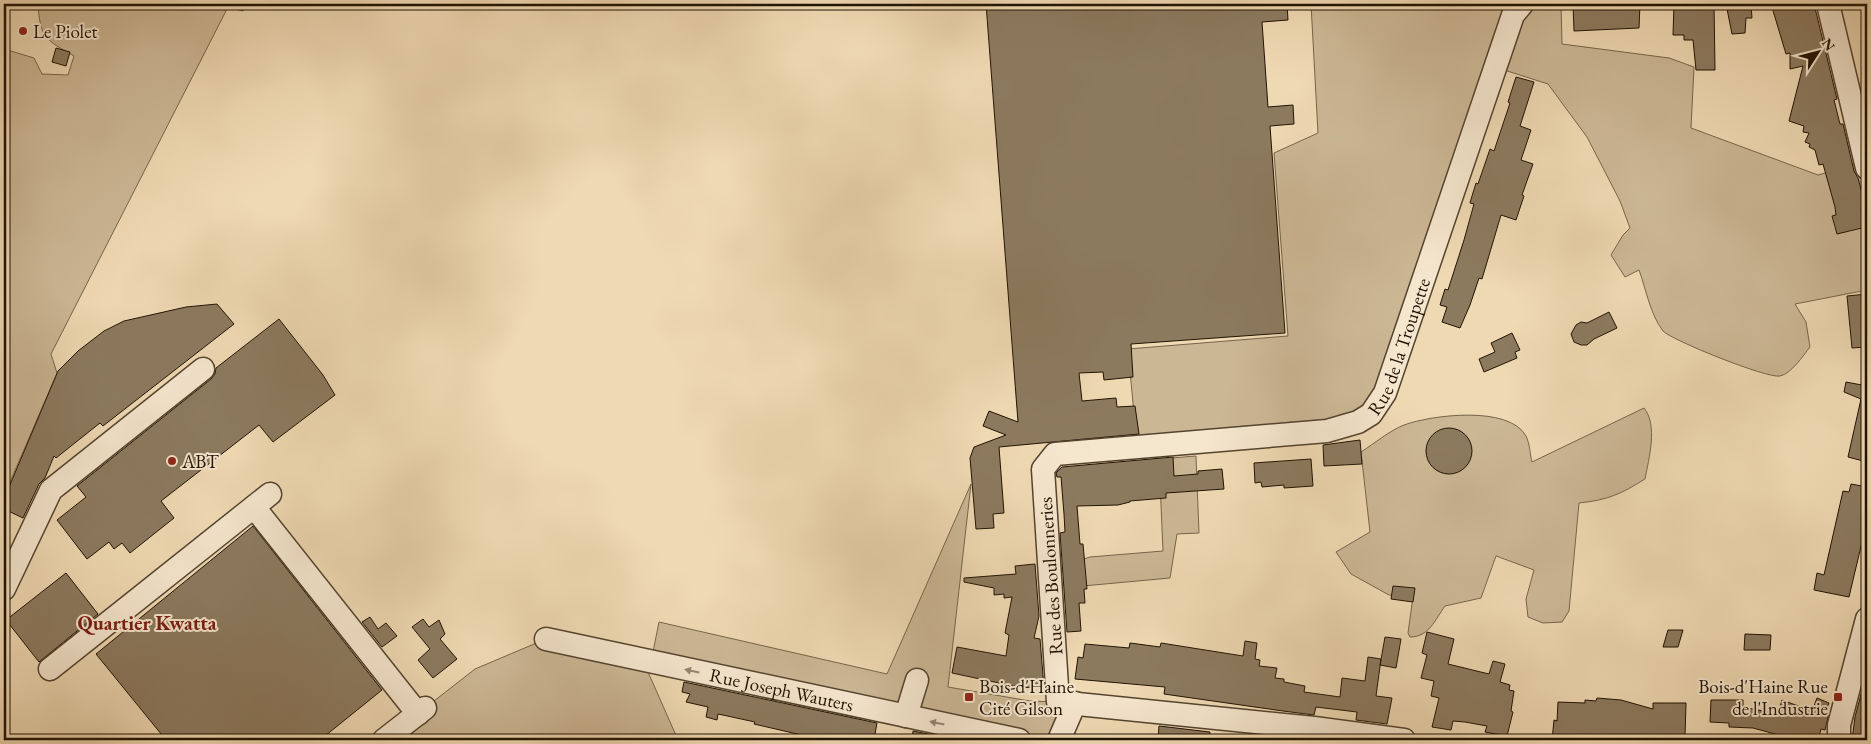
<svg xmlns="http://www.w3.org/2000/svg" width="1871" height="744" font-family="'EB Garamond',serif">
	<rect width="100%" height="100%" fill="#efd9b3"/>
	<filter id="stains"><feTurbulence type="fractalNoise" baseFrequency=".004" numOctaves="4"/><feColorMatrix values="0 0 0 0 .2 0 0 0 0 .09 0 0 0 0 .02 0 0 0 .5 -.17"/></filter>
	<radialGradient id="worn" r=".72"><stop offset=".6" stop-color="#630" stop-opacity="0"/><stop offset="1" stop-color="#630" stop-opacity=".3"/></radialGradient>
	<path fill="#ccb795" stroke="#76654c" d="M38,4h208l-3,7 -15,-4 -177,347 6,19 -53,123v-447l30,9 8,16 26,1 6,-19c-28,-16 -34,-18 -36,-52z
		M1311,4h250l1,40 107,14 25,9 -3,61 127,47 48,-13 1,6v122l-72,14 11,18 4,25c-7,9 -19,27 -30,29 -12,3 -109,-36 -117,-45 -13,-17 -17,-42 -24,-61l-14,7 -14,-22 12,-20 7,-7 -10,-27 -33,-64 -39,-53 -44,-14 -133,344 -234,33 -9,-98 160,-13 -14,-183 44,-20z
		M1644,408c14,17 5,50 1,71 -24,15 -37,21 -66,24l-10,108 -7,11 -19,1 -15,-6 -2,-18 8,-29 -38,-14 -15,42 -36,8c-10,14 -16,31 -35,31l-2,-4 5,-36 -24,-2 -38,-21 -15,-22 34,-20 -9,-80c14,-9 28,-21 43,-27 27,-10 105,-20 122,11 4,8 4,19 6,26z
		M1196,456l3,77 -22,1 -7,44 -87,8 -2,-26 9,-3 73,-6 -4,-92z
		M971,484l-23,203 82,14 28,1 1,38h-40l-371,-68 30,68h-294l91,-71 71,-30 105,23 8,-40 228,52z"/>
	<path fill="#8c7a5f" stroke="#211303" d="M986,4h301l1,16 -26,2 6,85 25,-2 1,19 -24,2 15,207 -154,11 2,33 -29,3 -1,-8 -24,1 3,28 34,-3 1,9 18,-1 4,28 -140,13 5,66 -11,1 1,14 -18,1 -6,-71 4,-11 32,-12 -23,-9 6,-15 29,11z
		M1573,4h67l-1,24 -65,3z
		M1674,4h40l1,66h-19l-3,-30h-9v-5h-11z
		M1726,4h25l1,14h-6l-1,15 -13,1z
		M1771,4h43l23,95 -3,1 6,24h3l11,47 4,7 8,30 -5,1 5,18 -29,7 -5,-18 4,-1 -1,-8 -12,-43 -4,1 -4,-15 -6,-3 1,-3 -5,-2 4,-9 -6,-1 1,-6 -15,-5 14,-55 -13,3v-16l-4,1z
		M56,48l14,4 -4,14 -14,-4z
		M1516,77l18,5 -14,44 11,4 -10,30 12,4 -11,31 2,1 -8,24 -15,-5 -19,64 -3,-1 -9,27 -10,23 -18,-6 5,-15 -7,-2 5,-16 3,1 16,-50 10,-36 -4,-1 2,-7 4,-13 2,1 12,-35 4,2 16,-48 -2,-1z
		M1867,294v53l-15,1 -5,-52z
		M217,304l17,20 -131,102 -3,-3 -44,35 -2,-2 -9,22 -6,6 -16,34 -19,-9v-10l54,-128 20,-20 26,-20 20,-10 62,-14z
		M1609,312l8,16 -23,11 -7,6h-6l-7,-3 -3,-8 5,-9 5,-3 6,1z
		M279,319l44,56 12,20 -62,47 -14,-17 -98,76 13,17 -44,35 -8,-10 -8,6 -5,-7 -22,17 -30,-39 29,-23 -9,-11 134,-107 4,-5 1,-6z
		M1512,333l8,17 -5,2 2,6 -33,14 -5,-13 16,-7 -4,-9z
		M1846,382l21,4v76l-19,-5 13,-58 -17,-7z
		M1426 451a23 23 0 1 1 46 0a23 23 0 1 1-46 0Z
		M1360,440l2,24 -38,2 -1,-21z
		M1173,457l1,19 24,-2v-3l24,-2 2,20 -58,4v5l-36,3v1l-12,3 -41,1 3,38h3l4,45h-3l1,14h-6l2,28 -14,1 -7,-99 5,-1 -1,-18 -3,-37h-4l-1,-4 6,-6z
		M1311,459l2,27 -29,2v-3l-22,2 -1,-5 -6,1 -1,-20z
		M1851,484l16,3v55h-5l-13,55 -35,-7 3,-17 7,2 19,-84 6,1z
		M253,526l129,164 -62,50h-154l-70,-86z
		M1035,564l4,52 -5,22 6,1 4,49 -26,-1 -66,-14 5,-26 49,9 3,-21 -4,-2 7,-36 -8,1v-4l-10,1v-7l-30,-6v-4l52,-4 -1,-8z
		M66,573l32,41 -59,48 -33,-42z
		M1393,586l22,2 -2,14 -22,-3z
		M370,617l8,12 8,-6 11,13 -15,11 -20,-25z
		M423,619l6,8 10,-7 6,14 -5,5 17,20 -24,19 -15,-18 12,-11 -18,-22z
		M1668,630h15l-5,17h-15z
		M1427,632l27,7 -6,25 41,10 4,-13 12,3 -5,18 10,3 -1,5 5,1 -3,20 2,1 -6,24 -22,-4 2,-6 -22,-4 -12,-1 -2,9 -19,-3 7,-29 -8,-2 3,-15 -13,-3 6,-23 -5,-2z
		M1745,634l26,1 -1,15h-26z
		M1385,637l16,2 -5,29 -16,-3z
		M1245,641l12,2 -2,16 5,1 -1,6 18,2 -2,10 9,1v3l21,4 -1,6 36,5 2,-19 23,3 3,-24 13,2 -5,37 16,2 -5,26 -31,-4 1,-8 -41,-5 -2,8 -31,-4 -119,-17 1,-7 -90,-8 3,-22 5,1 2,-14 44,4 1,-5 30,4 1,-4 82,13z
		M684,682l193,41 -3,17h-9l-25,-5 -1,5h-16l-69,-16 1,-2 -37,-8 -1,6 -11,-3 2,-10 -22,-5 4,-8 -8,-2z
		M1864,683h3v57h-15l3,-23z
		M1597,698l24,2 32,9v-6h33l-1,33h-49v2l-6,-1v3h-78l2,-20 3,1 1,-19 27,1v-3l11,1z
		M1817,698l12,5 -4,9 4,1 -4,17 -4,-1 -3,11h-21l-44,-12 -24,-1v-4l-19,-1 1,-22h32v7l35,7 4,-14 30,11z
		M1159,726l51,6 -1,8h-51z
		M913,731l44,9h-45z"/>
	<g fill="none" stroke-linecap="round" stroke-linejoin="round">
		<defs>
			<g id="minor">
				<path d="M1828,4l39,164"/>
				<path d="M254,507l164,207"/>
				<path d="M4,589l47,-99 152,-121"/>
				<path id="s1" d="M546,639l473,101"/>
				<path d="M50,669l220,-175"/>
				<path d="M906,716l11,-36"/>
				<path d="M384,740l41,-32"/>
				<path d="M1059,740l16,-37"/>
				<path id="s2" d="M1404,740l-90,-12 -256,-26 -15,-233 12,-15 272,-23 31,-9 13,-8 14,-21 128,-378 9,-11"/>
				<path d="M1839,740v-15l28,-106"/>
			</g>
		</defs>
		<use href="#minor" stroke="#54442f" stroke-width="25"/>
		<use href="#minor" stroke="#f5e6ce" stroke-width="22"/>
	</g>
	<defs><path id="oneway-solid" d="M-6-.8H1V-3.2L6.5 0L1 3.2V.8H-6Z" transform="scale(1.25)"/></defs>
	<g fill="#968773">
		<use href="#oneway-solid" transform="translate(692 671) rotate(-168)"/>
		<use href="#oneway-solid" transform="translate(937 723) rotate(-168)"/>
	</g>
	<g fill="#8f2418" stroke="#f5e6ce" stroke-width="2">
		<circle cx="23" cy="31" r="5"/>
		<circle cx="172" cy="461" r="5"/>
		<rect x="964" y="692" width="10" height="10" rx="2.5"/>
		<rect x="1833" y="692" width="10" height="10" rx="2.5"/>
	</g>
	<g text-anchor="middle" stroke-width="4" stroke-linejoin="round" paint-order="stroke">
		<g font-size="19" fill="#211303" stroke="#f5e6ce" text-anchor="start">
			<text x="33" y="38">Le Piolet</text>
			<text x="182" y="468">ABT</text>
			<text x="979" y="693">Bois-d'Haine<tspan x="979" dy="22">Cité Gilson</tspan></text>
			<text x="1828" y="693" text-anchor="end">Bois-d'Haine Rue<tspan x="1828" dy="22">de l'Industrie</tspan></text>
		</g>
		<g font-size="19" fill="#211303" stroke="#f5e6ce">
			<text dy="7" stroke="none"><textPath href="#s2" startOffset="995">Rue de la Troupette</textPath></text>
			<text transform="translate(1050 576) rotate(-94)" y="7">Rue des Boulonneries</text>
			<text dy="7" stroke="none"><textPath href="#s1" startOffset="241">Rue Joseph Wauters</textPath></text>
		</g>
		<g font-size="20" font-weight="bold" fill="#7a1f14" stroke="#f5e6ce">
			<text x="147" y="630">Quartier Kwatta</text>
		</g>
	</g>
	<rect width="1871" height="744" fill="none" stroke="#efd9b3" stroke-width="20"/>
	<rect x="5" y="5" width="1861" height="734" fill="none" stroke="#211303" stroke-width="2.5"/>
	<rect x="10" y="10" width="1851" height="724" fill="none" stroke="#211303"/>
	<g transform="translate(1818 52) rotate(54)" stroke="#f5e6ce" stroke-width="4" paint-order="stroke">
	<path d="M0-4L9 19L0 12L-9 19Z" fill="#211303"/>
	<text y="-8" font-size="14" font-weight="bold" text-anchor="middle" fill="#211303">N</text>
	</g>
	<rect width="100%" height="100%" filter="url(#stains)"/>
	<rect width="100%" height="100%" fill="url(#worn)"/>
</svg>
